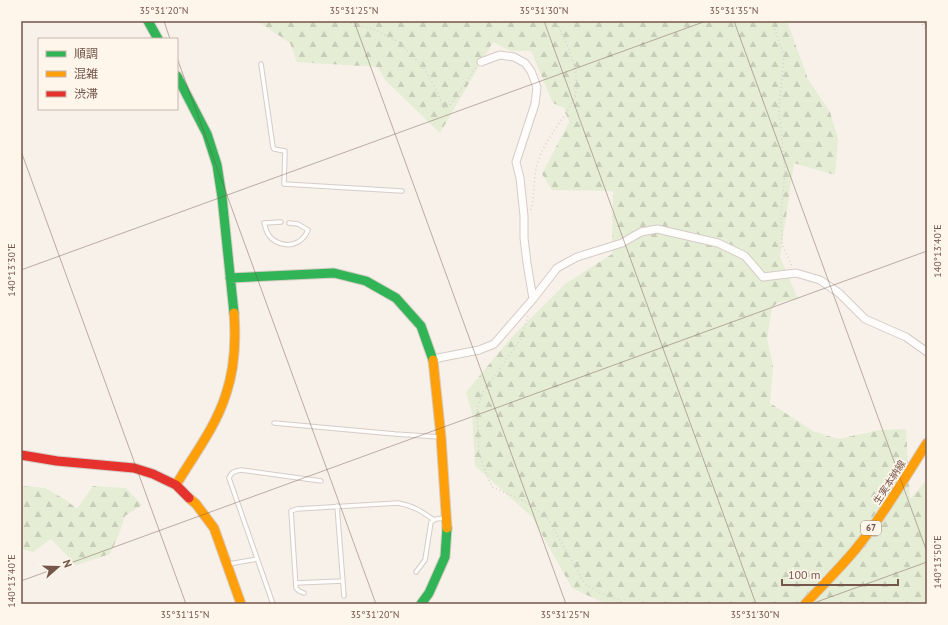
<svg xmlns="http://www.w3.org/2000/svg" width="948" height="625" font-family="'PT Sans','Noto Sans JP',sans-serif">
	<defs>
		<pattern id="forest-firs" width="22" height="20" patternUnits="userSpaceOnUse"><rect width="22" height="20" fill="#e5edd5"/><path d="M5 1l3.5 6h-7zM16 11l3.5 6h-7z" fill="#c8cdb8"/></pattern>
	</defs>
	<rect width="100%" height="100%" fill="#f7f1ea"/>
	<path fill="url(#forest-firs)" d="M257,21h530l21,58 22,33 8,27 -3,36 -41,-12 -14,94 18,42 -19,3 -7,5 -5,32 6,27 -3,37 43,28 25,8 42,-9 26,-1 4,70 17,-19v124h-321l-34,-16 -40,-71 -57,-51 -3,-53 -6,-21 45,-54 54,-54 47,-30 1,-63 -61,-1 -10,-16 27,-52 -5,-14 -11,-5 -22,-52h-20l-18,-9 -53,91 -55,-53 -7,-13 -81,-5 -7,-19z
		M21,486l24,2 21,12 11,9 16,-23 33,2 16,17 -17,11 -6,18 -9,20 -34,11 -25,-26 -18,13 -12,-3z"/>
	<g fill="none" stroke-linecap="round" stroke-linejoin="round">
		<defs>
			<path id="lane" d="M261,64l12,83 1,2 11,2 -1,33 118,7
				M281,222l-17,1c1,3 2,7 3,9 5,11 20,16 31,10 5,-3 8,-7 10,-12l-10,-6 -9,-1
				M274,423l121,11 44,3
				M337,506l7,90
				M229,564l28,-5
				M416,572l9,-12 6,-38 5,-3 9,-1
				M296,583l47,-2
				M304,593l-5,-2 -3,-3 -5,-77 6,-2 101,-6c16,3 23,8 36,17
				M273,604l-44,-126c2,-6 6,-7 12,-8l80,11"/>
			<path id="street" d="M481,62l19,-7 14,2 11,6 6,8 6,16 -2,17 -19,58 4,16 4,38v22l3,25 6,36
				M433,359l46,-9 15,-6 39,-45 24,-31 20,-11 45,-14 19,-11 16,-3 61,14 27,13 18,21 33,-4 24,7 19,13 26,26 41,18 21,15"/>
			<path id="fast" d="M148,21l10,18
				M177,76l30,58 10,31 5,32 12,116
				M230,278l104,-5 32,8 30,17 25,28 12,34
				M421,604l8,-11 16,-36 2,-29"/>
			<path id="slow" d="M433,360l8,77 6,91
				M176,485c17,-29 40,-58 50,-91 9,-26 10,-54 8,-81
				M189,498l7,6 18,24 27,76
				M805,604c17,-18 34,-35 50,-54 27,-33 49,-71 72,-107"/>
			<path id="jam" d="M21,455l36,6 77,7 19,6 23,11 13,13"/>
		</defs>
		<use href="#lane" stroke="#d6ccc7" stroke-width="5.5"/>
		<use href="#street" stroke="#d6ccc7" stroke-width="9"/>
		<use href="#fast" stroke="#d6ccc6" stroke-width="11"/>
		<use href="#slow" stroke="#d6ccc6" stroke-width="11"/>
		<use href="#jam" stroke="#d6ccc6" stroke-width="11"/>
		<path stroke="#d9d0ce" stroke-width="1.5" stroke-dasharray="1 3" stroke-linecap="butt" d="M343,21l30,8 26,13 24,25 12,20 9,21h2l4,-3 27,-39
			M772,21l12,35 -5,54 6,63 -4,40 1,31 10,22
			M920,21l7,11
			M531,210c4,-15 2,-31 6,-45 6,-23 25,-43 36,-64 11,-21 -6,-61 -18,-80
			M528,316l-7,23 -38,53 -6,16 2,43 3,12 10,24 34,15 22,17 37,65 9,6 25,10 4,4"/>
		<use href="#lane" stroke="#fefdfc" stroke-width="3.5"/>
		<use href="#street" stroke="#fefdfc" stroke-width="7"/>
		<use href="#fast" stroke="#30b455" stroke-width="9"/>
		<use href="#slow" stroke="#ff9f0a" stroke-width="9"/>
		<use href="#jam" stroke="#e5322d" stroke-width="9"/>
	</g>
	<path fill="none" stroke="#74564b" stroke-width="1" stroke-opacity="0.45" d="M164,21l6,18M354,21l212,583M544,21l212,583M734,21l193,531M924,21l3,9M177,58l199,546M21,151l165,453M21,270l685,-249M21,581l906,-330M811,604l116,-42"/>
	<g text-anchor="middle" stroke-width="3.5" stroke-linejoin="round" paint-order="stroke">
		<rect fill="#fef5eb" stroke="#9d867b" stroke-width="1" x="861" y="521" width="20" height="14" rx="3"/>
		<g font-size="9" font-weight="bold" fill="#74564b">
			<text x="871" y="531">67</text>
		</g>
		<g font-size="10" fill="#74564b" stroke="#fef5eb">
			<text transform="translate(889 482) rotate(-57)" y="4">生実本納線</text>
		</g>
	</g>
	<rect width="948" height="625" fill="none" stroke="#fef5eb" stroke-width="44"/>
	<rect x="38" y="38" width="140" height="72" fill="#fef5eb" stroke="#c7b5ab"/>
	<rect x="46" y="51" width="20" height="6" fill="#30b455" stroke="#c7b5ab"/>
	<text x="74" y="58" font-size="12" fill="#74564b">順調</text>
	<rect x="46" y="71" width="20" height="6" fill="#ff9f0a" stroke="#c7b5ab"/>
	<text x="74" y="78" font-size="12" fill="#74564b">混雑</text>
	<rect x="46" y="91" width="20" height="6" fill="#e5322d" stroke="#c7b5ab"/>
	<text x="74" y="98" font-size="12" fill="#74564b">渋滞</text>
	<g transform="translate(58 567) rotate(70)" stroke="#fef5eb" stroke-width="3" paint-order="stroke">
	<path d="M0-3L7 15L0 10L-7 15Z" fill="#74564b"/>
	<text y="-6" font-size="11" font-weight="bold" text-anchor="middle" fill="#74564b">N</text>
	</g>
	<path d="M782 579v6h116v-6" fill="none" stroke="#74564b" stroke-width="2"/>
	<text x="788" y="579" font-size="12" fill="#74564b" stroke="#fef5eb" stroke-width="3" paint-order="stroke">100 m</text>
	<rect x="22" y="22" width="904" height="581" fill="none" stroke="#74564b" stroke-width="1.5"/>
	<g font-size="10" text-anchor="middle" fill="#74564b">
		<text x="164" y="14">35°31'20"N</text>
		<text x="354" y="14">35°31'25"N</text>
		<text x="544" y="14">35°31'30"N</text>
		<text x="734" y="14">35°31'35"N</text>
		<text transform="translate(937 251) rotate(-90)" y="4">140°13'40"E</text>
		<text transform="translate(11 270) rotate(-90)" y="4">140°13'30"E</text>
		<text transform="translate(937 562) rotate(-90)" y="4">140°13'50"E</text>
		<text transform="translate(11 581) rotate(-90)" y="4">140°13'40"E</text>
		<text x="185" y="618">35°31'15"N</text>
		<text x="375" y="618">35°31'20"N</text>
		<text x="565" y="618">35°31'25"N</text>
		<text x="755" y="618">35°31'30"N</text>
	</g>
</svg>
